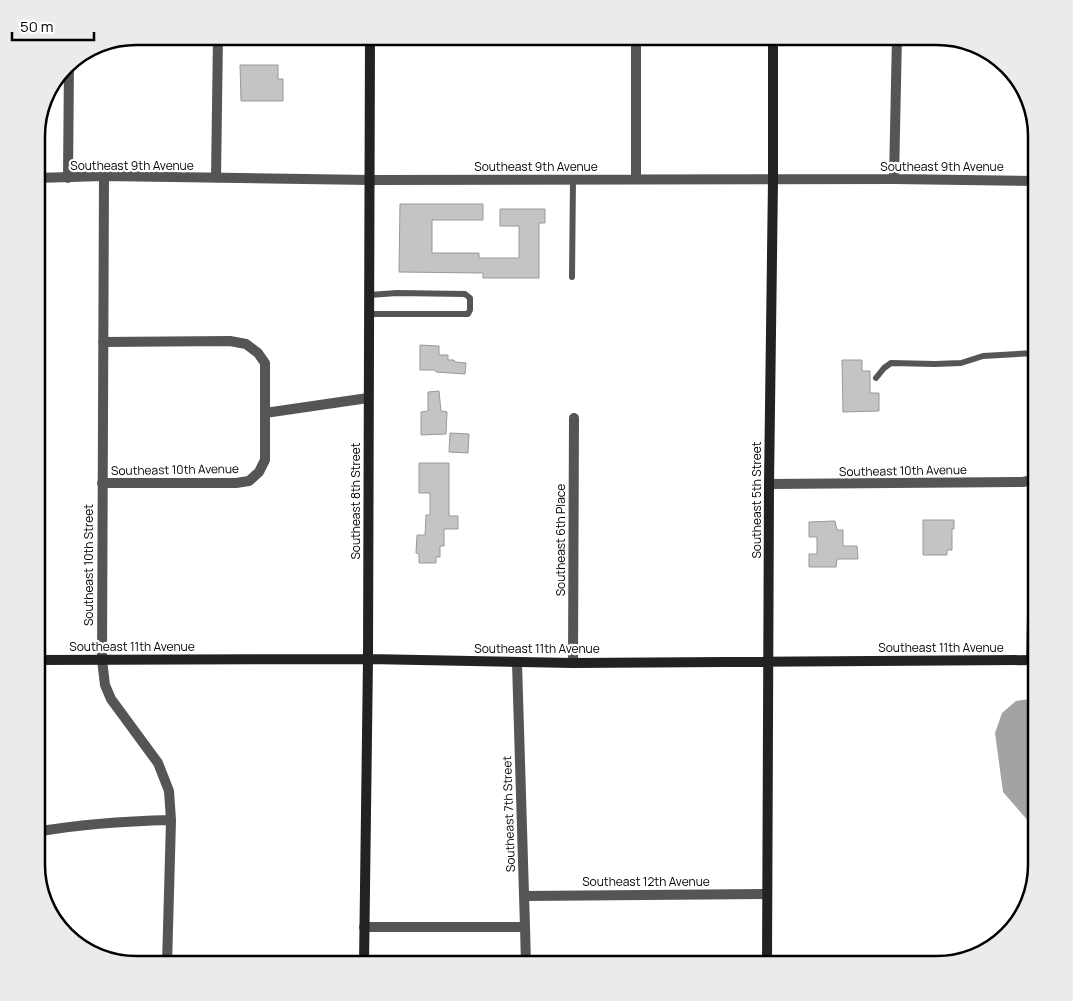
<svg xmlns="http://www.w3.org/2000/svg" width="1073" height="1001" font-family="Manrope,sans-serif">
	<rect width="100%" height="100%" fill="#fff"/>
	<path fill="#a3a3a3" d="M1037,698v133l-34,-39 -8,-59 7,-20 14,-12z"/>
	<path fill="#c4c4c4" stroke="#999" d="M240,65h38v14h5v22h-42z
		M400,204h83v16h-51v33h47v5h40v-32h-19v-17h45v14h-6v55h-56v-5l-84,-1z
		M420,345l19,1v9h9v5h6l1,2 11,1 -1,11 -29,-2 -1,-2h-15z
		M842,360h20v11h8v22h9v18l-36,1z
		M439,391l2,20 6,1 -1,22 -25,1v-23l7,-1v-19z
		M450,433l19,1 -1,19 -19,-1z
		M419,463h30v53h9v13h-14v17h-4v11h-4v6h-17v-9l-3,-1 1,-18h8l1,-20h4v-22h-11z
		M923,520h31v9h-2v21h-5v5h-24z
		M835,521l2,9h6v16h14l1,13h-21l-1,8h-27v-13h8v-17h-8v-15z"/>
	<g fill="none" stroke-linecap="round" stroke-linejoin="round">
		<path stroke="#555" stroke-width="6" d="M572,277l1,-98
			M369,314h99l2,-4v-12l-5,-4 -68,-1 -28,2
			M876,378l8,-10 7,-5 44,1 26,-1 22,-7 52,-3"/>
		<path stroke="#555" stroke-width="10" d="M636,36v143
			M104,176l-2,484 3,25 6,14 47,64 11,28 2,29 -4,145
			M36,178l68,-2 266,4 524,-1 143,2
			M68,178l1,-115
			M216,178l2,-142
			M894,179l3,-143
			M103,342l127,-1 16,3 12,9 7,10v50
			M102,483h134l13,-2 10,-9 6,-12v-47l103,-15
			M769,484l254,-2 14,-3
			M1031,659l4,-179v-127l2,-70
			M517,663l8,264 1,38
			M573,663l1,-245
			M36,832c45,-8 90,-11 135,-12
			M525,896l242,-2
			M364,927h161"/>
		<path stroke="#222" stroke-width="10" d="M36,660l332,-1 205,4 464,-3
			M364,965l4,-306 2,-623
			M767,965l2,-481 4,-304v-144"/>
	</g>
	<g text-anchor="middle" stroke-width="4.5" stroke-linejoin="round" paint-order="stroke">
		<g font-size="12" fill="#000" stroke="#fff">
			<text x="132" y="170">Southeast 9th Avenue</text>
			<text x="536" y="171">Southeast 9th Avenue</text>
			<text x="942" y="171">Southeast 9th Avenue</text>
			<text transform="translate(175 470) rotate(-1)" y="4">Southeast 10th Avenue</text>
			<text transform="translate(903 471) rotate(-1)" y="4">Southeast 10th Avenue</text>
			<text transform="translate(757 500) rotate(-90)" y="4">Southeast 5th Street</text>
			<text transform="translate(356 501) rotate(-90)" y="4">Southeast 8th Street</text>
			<text transform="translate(561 540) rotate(-90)" y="4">Southeast 6th Place</text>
			<text transform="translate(89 565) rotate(-90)" y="4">Southeast 10th Street</text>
			<text x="132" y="651">Southeast 11th Avenue</text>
			<text x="941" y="652">Southeast 11th Avenue</text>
			<text x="537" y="653">Southeast 11th Avenue</text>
			<text transform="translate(509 814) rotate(-92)" y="4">Southeast 7th Street</text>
			<text x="646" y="886">Southeast 12th Avenue</text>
		</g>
	</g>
	<path d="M0 0H1073V1001H0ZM136 45H937A91 91 0 0 1 1028 136V865A91 91 0 0 1 937 956H136A91 91 0 0 1 45 865V136A91 91 0 0 1 136 45Z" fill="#ebebeb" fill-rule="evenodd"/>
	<path fill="none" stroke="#000" stroke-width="2.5" d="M136 45H937A91 91 0 0 1 1028 136V865A91 91 0 0 1 937 956H136A91 91 0 0 1 45 865V136A91 91 0 0 1 136 45Z"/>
	<path d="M12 32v8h82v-8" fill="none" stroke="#000000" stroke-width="2.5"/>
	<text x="20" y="32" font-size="15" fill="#000000" stroke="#ffffff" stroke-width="4" paint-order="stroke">50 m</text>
</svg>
